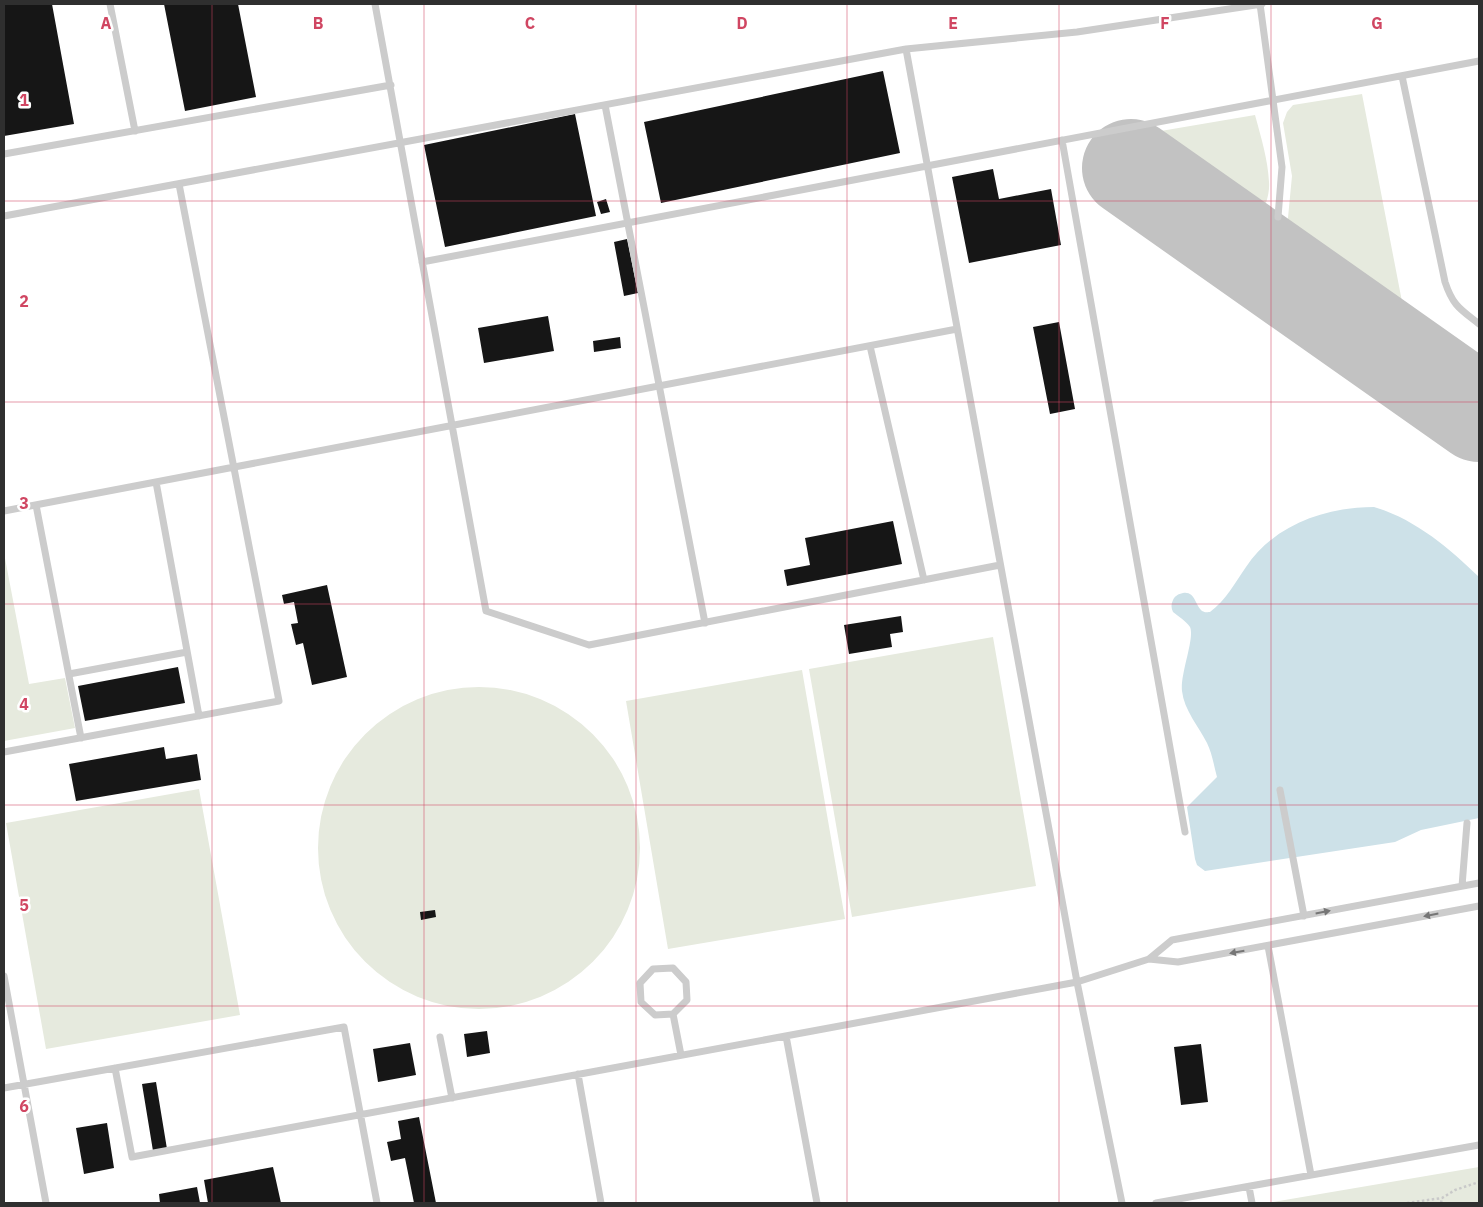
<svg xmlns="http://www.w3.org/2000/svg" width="1483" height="1207" font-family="'IBM Plex Sans',sans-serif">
	<rect width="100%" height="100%" fill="#fff"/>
	<path fill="#e6eade" d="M1362,94l42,218 -117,-84 5,-52 -9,-53 4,-11 6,-7z
		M1255,115c6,22 13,45 14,67 1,12 -4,24 -8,35l-112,-84z
		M4,553l25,131 36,-6 10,50 -71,13z
		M993,637l43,249 -184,31 -43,-248z
		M802,670l43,249 -177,30 -42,-248z
		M318 848a161 161 0 1 1 322 0a161 161 0 1 1-322 0Z
		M199,789l41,226 -194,34 -40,-226z
		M1479,1167v36h-212z"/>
	<path fill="#cde1e8" d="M1374,507c41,12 75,41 105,70v241l-58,12 -26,12 -190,29 -8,-6 -2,-6 -8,-52 30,-30c-3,-11 -5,-24 -10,-34 -8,-16 -23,-33 -25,-52 -2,-17 13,-53 8,-64 -4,-6 -12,-11 -17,-15 -2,-4 -2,-8 0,-12 2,-4 5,-6 10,-7 12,-2 12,12 19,18 4,2 4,1 8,1 16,-12 25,-29 36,-45 28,-42 79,-60 128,-60z"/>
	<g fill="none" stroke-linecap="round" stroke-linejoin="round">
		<path stroke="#c2c2c2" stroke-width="98" d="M1131,168l348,245"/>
	</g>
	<path fill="#161616" d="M4,4h48l22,120 -70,12z
		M164,4h74l18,93 -71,14z
		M883,71l17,82 -239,50 -17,-81z
		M575,114l21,102 -151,31 -21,-102z
		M993,169l6,30 52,-10 10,56 -92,18 -17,-86z
		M606,199l4,13 -9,2 -4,-12z
		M627,239l11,54 -14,3 -10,-54z
		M548,316l6,35 -70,12 -6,-35z
		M1059,322l16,87 -25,5 -17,-87z
		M620,337l1,11 -27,4 -1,-11z
		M893,521l9,43 -115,22 -3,-16 26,-5 -5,-27z
		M327,585l20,92 -35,8 -9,-42 -7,2 -5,-21 7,-1 -4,-21 -10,2 -2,-9z
		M901,616l2,16 -13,2 2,13 -43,7 -5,-29z
		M178,667l7,36 -100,18 -7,-35z
		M164,747l2,12 31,-5 4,26 -125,21 -7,-37z
		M435,910l1,7 -15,3 -1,-8z
		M487,1031l3,22 -23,4 -3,-23z
		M410,1043l6,32 -38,7 -5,-33z
		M1201,1044l7,58 -27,3 -7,-58z
		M156,1082l11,67 -14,2 -11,-67z
		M419,1117l17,86h-22l-9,-45 -14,3 -4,-19 14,-3 -3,-18z
		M107,1123l7,45 -30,6 -8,-46z
		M273,1167l8,36h-73l-4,-23z
		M197,1187l3,16h-40l-1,-9z"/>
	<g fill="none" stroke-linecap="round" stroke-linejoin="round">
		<path stroke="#c9c9c9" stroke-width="2.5" stroke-dasharray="2.5 2.5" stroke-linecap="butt" d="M1407,1203l35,-5 13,-8 24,-8
			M1441,1203l1,-5"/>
		<path stroke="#ccc" stroke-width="7" d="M110,4l25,127
			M375,4l111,607 103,34 411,-80
			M1260,4l22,163 -4,50
			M906,49l171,933 45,221
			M1402,76l43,206c8,24 15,27 34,42
			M605,105l100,518
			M1062,140l123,692
			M4,154l387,-69
			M4,216l902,-167 171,-17 185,-28
			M422,262l1057,-201
			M870,346l54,234
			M156,482l43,234
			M36,505l45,233
			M4,511l953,-182
			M69,674l118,-22
			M4,752l275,-51 -100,-517
			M1280,790l24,126
			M1462,886l5,-63
			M1268,946l43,229
			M1149,959l29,3 301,-56
			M673,968l13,14 1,18 -14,14 -18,1 -14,-13 -1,-19 13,-14z
			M4,976l42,227
			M673,1014l8,41
			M786,1036l31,167
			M440,1037l12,61
			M115,1068l17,89 945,-175 72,-23 23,-19 307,-57
			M578,1074l23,129
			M4,1088l340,-61 33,176
			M1249,1187l3,16
			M1156,1203l323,-58"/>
	</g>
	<defs><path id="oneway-solid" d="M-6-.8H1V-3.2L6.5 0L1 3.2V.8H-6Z" transform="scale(1.25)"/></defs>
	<g fill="#767676">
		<use href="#oneway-solid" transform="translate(1323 912) rotate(-11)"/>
		<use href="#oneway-solid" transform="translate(1431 915) rotate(169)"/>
		<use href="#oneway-solid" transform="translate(1237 952) rotate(170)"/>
	</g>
	<path fill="none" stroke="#d04662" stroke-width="1" stroke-opacity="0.55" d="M212,4v1199M424,4v1199M636,4v1199M847,4v1199M1059,4v1199M1271,4v1199M4,201h1475M4,402h1475M4,604h1475M4,805h1475M4,1006h1475"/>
	<g font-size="16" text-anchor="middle" font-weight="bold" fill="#d04662" stroke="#fff" stroke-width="5" stroke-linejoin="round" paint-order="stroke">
		<text x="106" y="29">A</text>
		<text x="318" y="29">B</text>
		<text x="530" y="29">C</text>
		<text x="742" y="29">D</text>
		<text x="953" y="29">E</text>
		<text x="1165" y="29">F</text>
		<text x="1377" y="29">G</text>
		<text x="24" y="106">1</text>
		<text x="24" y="307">2</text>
		<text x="24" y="509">3</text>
		<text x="24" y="710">4</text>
		<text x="24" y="911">5</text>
		<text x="24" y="1112">6</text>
	</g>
	<rect width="1483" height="1207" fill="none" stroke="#2f2f2f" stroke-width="10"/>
</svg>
